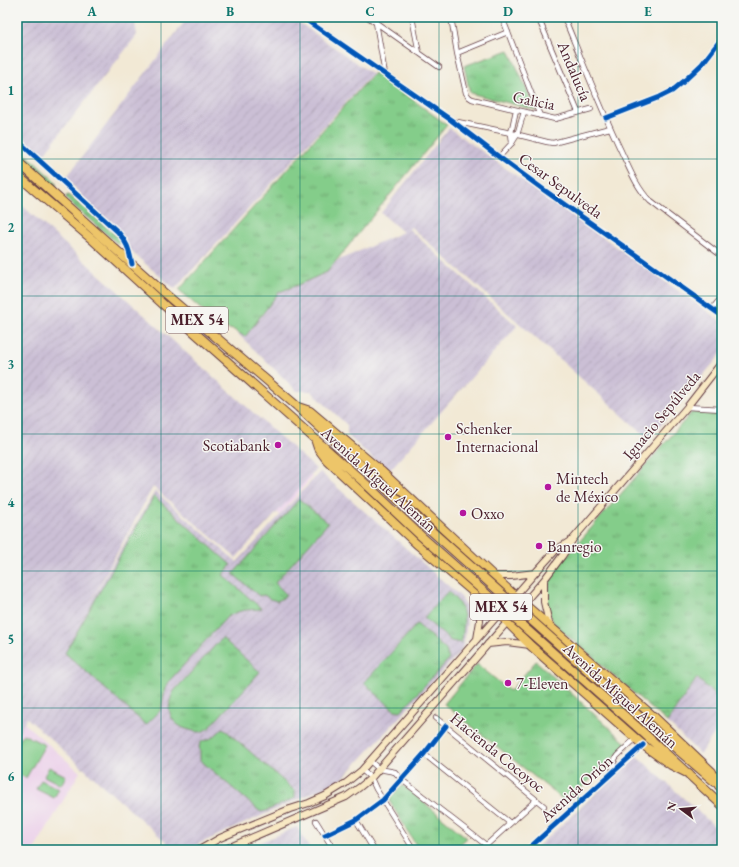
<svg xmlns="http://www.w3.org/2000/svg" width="739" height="867" font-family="'EB Garamond',serif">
	<defs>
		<pattern id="industrial-furrows" width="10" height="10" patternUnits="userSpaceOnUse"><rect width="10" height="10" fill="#cbbfd5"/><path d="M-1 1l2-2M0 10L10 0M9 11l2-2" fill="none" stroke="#b0a4b7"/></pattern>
		<pattern id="grass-tufts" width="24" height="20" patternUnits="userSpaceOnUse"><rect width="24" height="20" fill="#84cd8a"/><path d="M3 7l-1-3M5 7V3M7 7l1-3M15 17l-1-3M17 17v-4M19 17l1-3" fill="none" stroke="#6ea671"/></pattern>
	</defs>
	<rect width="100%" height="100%" fill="#f6f6f2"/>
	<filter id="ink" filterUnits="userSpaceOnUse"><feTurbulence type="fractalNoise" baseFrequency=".025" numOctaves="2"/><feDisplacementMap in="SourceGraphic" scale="8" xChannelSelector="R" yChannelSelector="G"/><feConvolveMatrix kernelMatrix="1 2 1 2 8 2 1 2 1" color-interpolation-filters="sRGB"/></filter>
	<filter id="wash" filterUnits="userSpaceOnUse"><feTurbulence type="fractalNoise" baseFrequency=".012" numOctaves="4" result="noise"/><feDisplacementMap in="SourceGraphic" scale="16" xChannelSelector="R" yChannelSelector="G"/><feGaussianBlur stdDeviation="0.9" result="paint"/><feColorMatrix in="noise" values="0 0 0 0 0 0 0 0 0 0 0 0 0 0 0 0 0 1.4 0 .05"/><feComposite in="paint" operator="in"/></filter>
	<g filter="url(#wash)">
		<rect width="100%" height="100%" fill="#f2e9d5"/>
		<path fill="#ecd1ea" d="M304,472l8,5 -32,38 -38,-35z
			M24,723l56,49 -46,78h-17v-114z"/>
		<path fill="url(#industrial-furrows)" d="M17,17h117l3,18 -94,120 -26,-22z
			M188,17h103l81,57 -197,215 -41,-35 -68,-76z
			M449,128l273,194v31l-73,86 -238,-212 -4,3 2,-1 2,2 106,95 -129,146 -41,-37v-10l-36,-34h-14l-60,-58 38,-45 128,-56 -22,-19z
			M17,201l299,268 -80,89 -83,-71 -66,121 68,-117 82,71 83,-90 141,125 7,13 -3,28 -4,13 -120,129 -156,70h-10l-148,-132 -10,17z
			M697,678l25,23v21l-22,32 -33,-32z
			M637,756l85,77v15l-2,2h-186z
			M297,827l14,23h-69z"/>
		<path fill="url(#grass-tufts)" stroke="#67765a" d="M509,50l27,60 -66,-17 -6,-27z
			M375,72l72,53 -120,147 -29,13 -19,7 -34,45 -11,-7 -12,-2 -43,-38z
			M17,146l39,36v8l-39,-35z
			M69,195l51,44 1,4 -3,1 -51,-44 -1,-4z
			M692,412l30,2v287l-25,-23 -30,44 -113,-98 -7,-16 -1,-17 7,-19z
			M154,496l77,69 -8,10 39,34c-16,1 -21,0 -35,8l-57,63 -5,9 -4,21 -15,15 -81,-72z
			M299,499l29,24 -53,60 11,11 -3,4 -6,3 -7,-2 -6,-4 -5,1 -26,-22z
			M448,591c19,19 17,23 14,49l-1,3 -10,-2 -27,-23z
			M417,624l29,26 3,9 -48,52 -7,-1 -30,-27z
			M222,638l38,34 -51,56c-3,1 -6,4 -9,4 -3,0 -7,-1 -10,-2 -20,-4 -26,-22 -16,-39z
			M536,661l92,84 -62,57 -122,-98 33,-40 33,27z
			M223,728l72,63v7l-29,13 -5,1 -4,-3 -57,-49v-9l-1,-5 3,-5c10,-1 15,-7 21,-13z
			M401,786h3l63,52 -14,12h-34l-29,-48v-4z"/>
		<path fill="#84cd8a" stroke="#67765a" d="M23,734l22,11 -19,33 -9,-4v-29z
			M49,767l17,9 -5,9 -17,-9z
			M41,780l18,9 -5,9 -18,-9z"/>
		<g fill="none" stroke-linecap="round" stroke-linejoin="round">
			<path stroke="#59b2d7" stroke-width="1.5" d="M143,17l1,4"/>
		</g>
	</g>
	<g filter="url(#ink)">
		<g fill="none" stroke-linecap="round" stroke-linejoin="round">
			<defs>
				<path id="street" d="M302,17l149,103 48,37 45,33 178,126
					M368,17l71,50
					M375,17l10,57
					M412,17l7,36
					M451,17l6,36 9,40 3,4 3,2 83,20 36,-10
					M502,17l38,99
					M538,17l40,95
					M564,17c19,46 37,92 58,136 8,17 15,35 28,48l72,55
					M457,53l51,-21
					M606,118l54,-21 12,-6 11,-9 19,-18 20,-26
					M453,121l58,12 36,9 6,1 57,-15
					M17,140l101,92c9,10 11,18 14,31
					M512,143l-1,-10 5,-23
					M499,157l13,-14 5,-8 7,-23
					M712,309l10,-12
					M687,407l35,2
					M436,718l108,88
					M424,754l86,69
					M370,761l9,8 16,3 7,8 84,65
					M362,770l9,8 5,11 38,61
					M612,772l3,-13 2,-3 19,-18
					M356,820l18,30
					M316,821l18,29
					M325,835l31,-15 27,-20 41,-46 22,-28
					M481,850l55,-50
					M527,850l116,-105"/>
				<path id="secondary" d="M494,576h17l24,-3
					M544,580v22l6,25
					M477,639l3,-18v-23
					M488,644l19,-2 23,3
					M199,850l21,-12 14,-6 56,-23 19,-6 16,-7 21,-13 16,-13 173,-197 21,-23 14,-9
					M223,850l123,-53 14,-10 11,-9 173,-198 18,-24 11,-17 114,-132 35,-45"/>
				<path id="highway" d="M17,161l146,131 135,115 78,72
					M17,175l77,66 82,75 192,170
					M298,407l12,4 71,60 134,125 138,120 59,56 7,14
					M315,439l3,9 9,12 91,85 81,69 32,32 112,99 28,20 18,9
					M641,718l74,64
					M636,726l86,79"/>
			</defs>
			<use href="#street" stroke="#633d44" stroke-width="6"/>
			<use href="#secondary" stroke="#633d44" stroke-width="8"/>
			<use href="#highway" stroke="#633d44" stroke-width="10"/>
			<use href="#street" stroke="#fff" stroke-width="4.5"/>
			<use href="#secondary" stroke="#f8e8c3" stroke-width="6"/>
			<use href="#highway" stroke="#edc569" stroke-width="8"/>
			<defs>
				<path id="highway-bridge" d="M376,479l51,48 214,191
					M368,486l53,50 215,190"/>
			</defs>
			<use href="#highway-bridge" stroke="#633d44" stroke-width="10" stroke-linecap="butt"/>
			<use href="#highway-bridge" stroke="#edc569" stroke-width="8"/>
			<defs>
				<path id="cycleway" d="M302,17l149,103 48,37 45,33 178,126
					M606,118l54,-21 12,-6 11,-9 19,-18 20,-26
					M17,140l101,92c10,11 11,19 14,32
					M325,835l31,-15 27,-20 41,-46 22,-28
					M527,850l116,-105"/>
			</defs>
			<use href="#cycleway" stroke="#f6f6f2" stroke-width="8"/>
			<use href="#cycleway" stroke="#0057b8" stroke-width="5"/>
		</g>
	</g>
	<path fill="none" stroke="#0f766e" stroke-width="1" stroke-opacity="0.55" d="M161,17v833M300,17v833M439,17v833M578,17v833M17,159h705M17,296h705M17,434h705M17,571h705M17,708h705"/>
	<g fill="#b5179e" stroke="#f6f6f2" stroke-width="1.5">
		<circle cx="448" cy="437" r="4"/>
		<circle cx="278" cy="445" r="4"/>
		<circle cx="548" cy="487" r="4"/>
		<circle cx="463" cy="513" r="4"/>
		<circle cx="539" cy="546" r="4"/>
		<circle cx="508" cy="683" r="4"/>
	</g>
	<g text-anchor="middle" stroke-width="3" stroke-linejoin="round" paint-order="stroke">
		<g fill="#f6f6f2" stroke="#7e6067" stroke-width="1">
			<rect x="166" y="307" width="62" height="26" rx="3"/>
			<rect x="470" y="594" width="62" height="26" rx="3"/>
		</g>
		<g font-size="15" font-weight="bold" fill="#4a1f2b">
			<text x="197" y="325">MEX 54</text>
			<text x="501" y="612">MEX 54</text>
		</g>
		<g font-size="16" fill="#4a1f2b" stroke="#f6f6f2">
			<text transform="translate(575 71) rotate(67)" y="6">Andalucía</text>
			<text transform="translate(534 100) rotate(11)" y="6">Galicia</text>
			<text transform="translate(561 185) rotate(36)" y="6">Cesar Sepulveda</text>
			<text transform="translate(661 415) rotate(-50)" y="6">Ignacio Sepúlveda</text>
			<text transform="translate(379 479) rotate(42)" y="6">Avenida Miguel Alemán</text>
			<text transform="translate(621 695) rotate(42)" y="6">Avenida Miguel Alemán</text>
			<text transform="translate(498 752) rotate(39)" y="6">Hacienda Cocoyoc</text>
			<text transform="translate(576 788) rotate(-42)" y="6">Avenida Orión</text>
		</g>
		<g font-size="16" fill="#4a1f2b" stroke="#f6f6f2" text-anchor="start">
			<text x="456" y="434">Schenker<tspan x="456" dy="18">Internacional</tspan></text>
			<text x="270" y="451" text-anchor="end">Scotiabank</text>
			<text x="556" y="484">Mintech<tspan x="556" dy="18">de México</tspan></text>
			<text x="471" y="519">Oxxo</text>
			<text x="547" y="552">Banregio</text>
			<text x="516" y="689">7-Eleven</text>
		</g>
	</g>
	<rect width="739" height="867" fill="none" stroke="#f6f6f2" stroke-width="44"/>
	<g transform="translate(681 809) rotate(286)" stroke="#f6f6f2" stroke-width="3" paint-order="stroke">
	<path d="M0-3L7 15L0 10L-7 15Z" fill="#4a1f2b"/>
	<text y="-6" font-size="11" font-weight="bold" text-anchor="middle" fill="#4a1f2b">N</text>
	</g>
	<rect x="22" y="22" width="695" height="823" fill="none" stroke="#0f766e" stroke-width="1.5"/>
	<g font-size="13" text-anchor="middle" font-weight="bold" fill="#0f766e">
		<text x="92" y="16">A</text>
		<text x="230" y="16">B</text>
		<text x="370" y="16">C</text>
		<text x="508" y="16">D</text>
		<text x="648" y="16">E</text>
		<text x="11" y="95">1</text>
		<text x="11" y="232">2</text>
		<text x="11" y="369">3</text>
		<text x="11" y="507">4</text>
		<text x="11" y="644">5</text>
		<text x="11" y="781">6</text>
	</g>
</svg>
